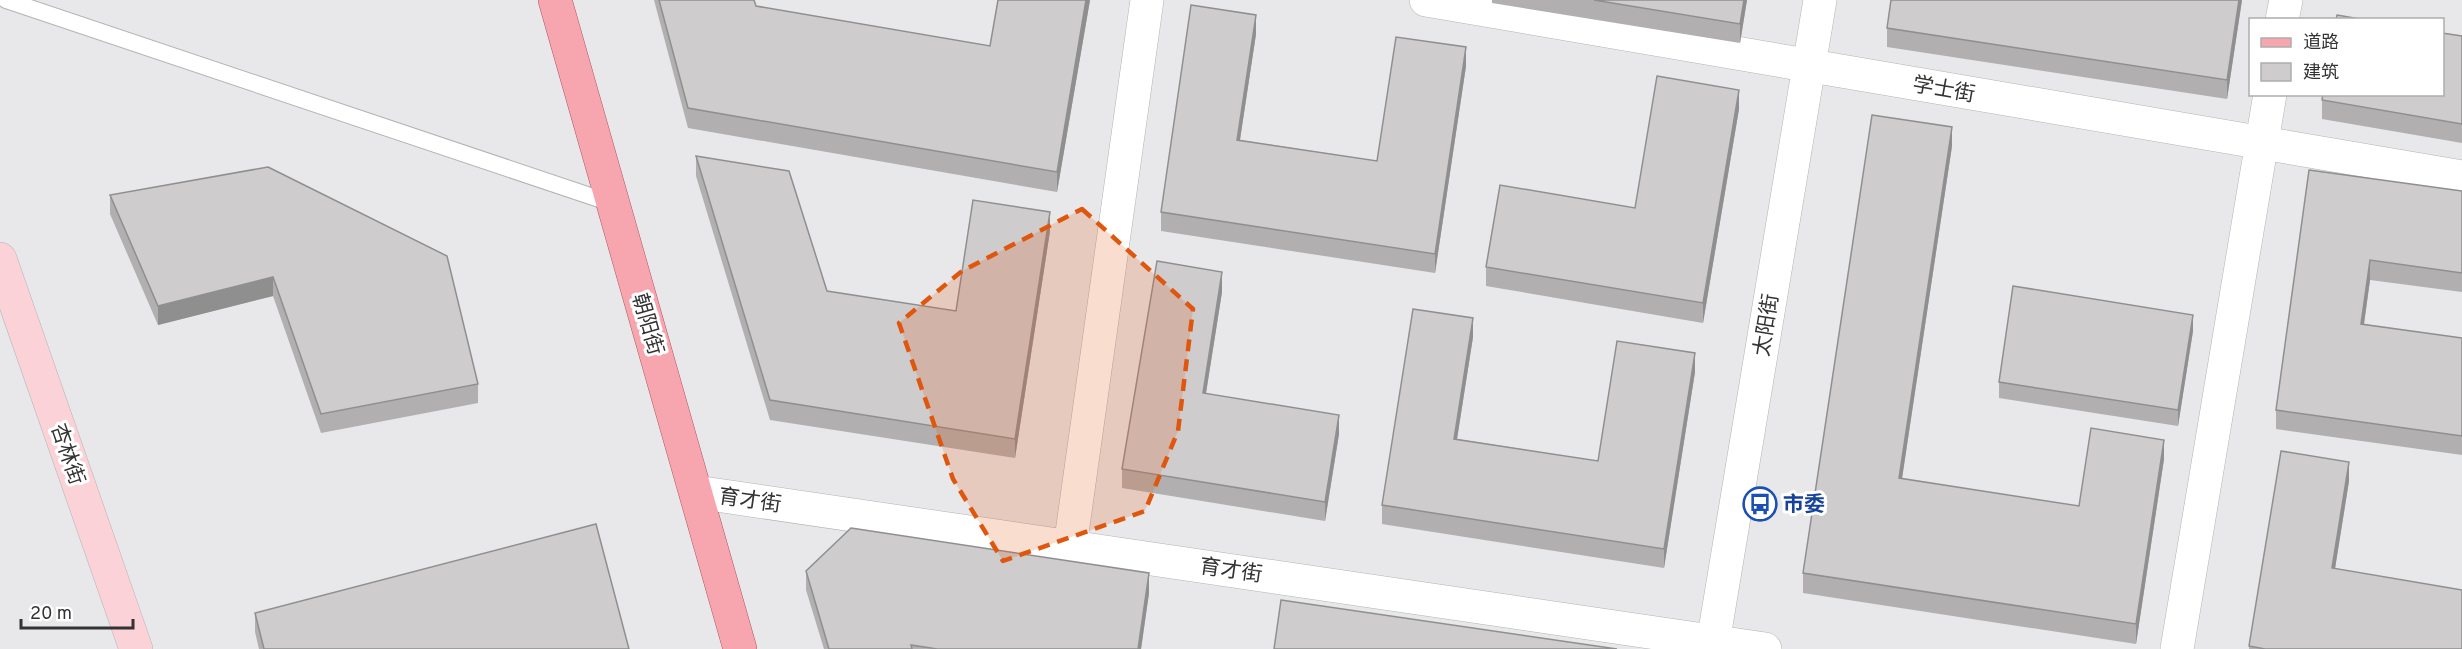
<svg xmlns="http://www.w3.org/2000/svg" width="2462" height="649" font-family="Overpass,'Noto Sans SC',sans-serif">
	<rect width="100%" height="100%" fill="#e8e8ea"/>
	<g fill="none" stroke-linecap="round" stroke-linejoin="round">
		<defs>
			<path id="lane" d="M6,0l608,204"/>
			<path id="street" d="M1426,0l1036,177
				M2282,20l4,-20
				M696,492l1069,157
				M1070,547l77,-547
				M1712,649l108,-649
				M2177,649l93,-555"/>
			<path id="secondary" d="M0,259l136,390"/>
			<path id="primary" d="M555,0l185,649"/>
		</defs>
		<use href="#lane" stroke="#b3b3b5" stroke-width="18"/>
		<use href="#street" stroke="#b3b3b5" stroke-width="34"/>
		<use href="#secondary" stroke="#b3b3b5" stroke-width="34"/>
		<use href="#primary" stroke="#ae5762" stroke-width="34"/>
		<use href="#lane" stroke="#fff" stroke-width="16"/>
		<use href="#street" stroke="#fff" stroke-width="33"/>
		<use href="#secondary" stroke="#fbd2d7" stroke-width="33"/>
		<use href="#primary" stroke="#f7a6b0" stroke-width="33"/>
	</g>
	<path fill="#b1afb0" d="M654,0h100l2,6 234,40 8,-46h92l-33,192 -369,-64z
		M1492,0h255l-7,43 -248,-40z
		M2242,0l-15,99 -340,-52v-19z
		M1256,34l-16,106 137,21 89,-95 -31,207 -274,-42v-19z
		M2462,36v107l-140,-24v-19z
		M1739,109l-36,214 -217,-37v-19l149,-59z
		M1952,146l-50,333 177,27 85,-47 -28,185 -333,-51v-20z
		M696,156l131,135 129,20 94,-80 -35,227 -245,-38 -74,-244z
		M2309,170l153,21v101l-92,-12 -6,45 98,13v117l-186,-26v-19z
		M110,195l368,189v19l-157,30 -48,-137 -115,29 -48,-111z
		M1222,292l-16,101 133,41 -14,87 -203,-33v-19z
		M2193,331l-15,95 -179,-28v-16z
		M1473,337l-16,102 141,22 97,-89 -31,196 -282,-44v-19z
		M2349,481l-14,88 127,80h-213v-3z
		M806,571l343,22 -8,56h-317l-18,-59z
		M255,613l374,36h-370l-4,-17z"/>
	<path fill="#908f90" d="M1086,0h4l-33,192v-20z
		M1744,0h3l-7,43v-19z
		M2239,0h3l-15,99v-19z
		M1256,15v19l-19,125v-19z
		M1466,47v19l-31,207v-19z
		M1739,90v19l-36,214v-20z
		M1952,127v19l-53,352v-20z
		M1050,212v19l-35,227v-19z
		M2370,260v20l-9,64v-20z
		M1222,272v20l-19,120v-19z
		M273,277v19l-115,29v-19z
		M2193,315v16l-15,95v-16z
		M1473,318v19l-19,121v-19z
		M1695,353v19l-31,196v-19z
		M1339,415v19l-14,87v-19z
		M2164,440v19l-28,185v-20z
		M2349,462v19l-17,106v-19z
		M1149,573v20l-8,56h-3z"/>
	<path fill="#cecccd" stroke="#908f90" stroke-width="1.5" d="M659,0h95l2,6 234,40 8,-46h88l-29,172 -369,-64z
		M1594,0h150l-4,24z
		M1891,0h348l-12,80 -340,-52z
		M1191,5l65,10 -19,125 140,21 19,-124 70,10 -31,207 -274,-42z
		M2337,15l29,5h-30z
		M2442,33l20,3v88l-140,-24 1,-6h119z
		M1657,76l82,14 -36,213 -217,-36 14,-82 135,23z
		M1872,115l80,12 -53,351 180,28 12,-78 73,12 -28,184 -333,-51z
		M696,156l93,15 38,120 129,20 17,-111 77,12 -35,227 -245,-39z
		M268,167l179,89 31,128 -157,30 -48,-137 -115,29 -48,-111z
		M2309,170l153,21v82l-92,-13 -9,64 101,14v98l-186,-26z
		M1157,261l65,11 -19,121 136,22 -14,87 -203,-33z
		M2013,286l180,29 -15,95 -179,-28z
		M1413,309l60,9 -19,121 144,22 19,-120 78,12 -31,196 -282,-44z
		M2281,451l68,11 -17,106 130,22v59h-197l-16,-3z
		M596,524l33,125h-365l-9,-36z
		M851,528l298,45 -11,76h-201l-26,-4 1,4h-83l-23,-78z
		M1281,600l336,49h-343z"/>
	<path fill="#df570e" fill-opacity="0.2" stroke="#df570e" stroke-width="4.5" stroke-dasharray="12 8" stroke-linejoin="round" d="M1082,209l111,100 -15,122 -33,80 -142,50 -50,-82 -54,-156 63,-52z"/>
	<defs>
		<symbol id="bus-ring" viewBox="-11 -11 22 22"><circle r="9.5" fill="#fff" stroke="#1a4fb4" stroke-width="1.5"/><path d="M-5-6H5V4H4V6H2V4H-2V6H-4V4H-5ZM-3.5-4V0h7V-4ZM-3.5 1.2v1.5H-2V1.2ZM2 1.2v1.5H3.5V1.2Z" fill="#1a4fb4"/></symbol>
	</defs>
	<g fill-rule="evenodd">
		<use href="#bus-ring" x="1741" y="485" width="38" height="38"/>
	</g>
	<g text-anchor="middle" stroke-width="6" stroke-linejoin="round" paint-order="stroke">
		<g font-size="21" fill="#333334" stroke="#fff">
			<text transform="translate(1944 89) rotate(10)" y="7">学士街</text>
			<text transform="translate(648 324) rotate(74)" y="7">朝阳街</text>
			<text transform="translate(1766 325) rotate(-81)" y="7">太阳街</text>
			<text transform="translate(68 454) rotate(71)" y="7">杏林街</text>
			<text transform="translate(750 500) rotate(8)" y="7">育才街</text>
			<text transform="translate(1231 570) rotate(8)" y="7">育才街</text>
		</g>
		<g font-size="21" font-weight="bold" fill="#164399" stroke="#fff" text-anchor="start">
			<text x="1783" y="511">市委</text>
		</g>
	</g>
	<rect x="2249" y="18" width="195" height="78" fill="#ffffff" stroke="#adadae" stroke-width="1.5"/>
	<rect x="2261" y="38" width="30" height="9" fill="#f7a6b0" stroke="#adadae" stroke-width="1.5"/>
	<text x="2303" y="48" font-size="18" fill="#333334">道路</text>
	<rect x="2261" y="63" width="30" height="18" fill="#cecccd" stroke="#adadae" stroke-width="1.5"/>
	<text x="2303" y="78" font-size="18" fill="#333334">建筑</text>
	<path d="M21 619v9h112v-9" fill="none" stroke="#333334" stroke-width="3"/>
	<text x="30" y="619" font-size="18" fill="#333334" stroke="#ffffff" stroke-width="4.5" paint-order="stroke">20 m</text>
</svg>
